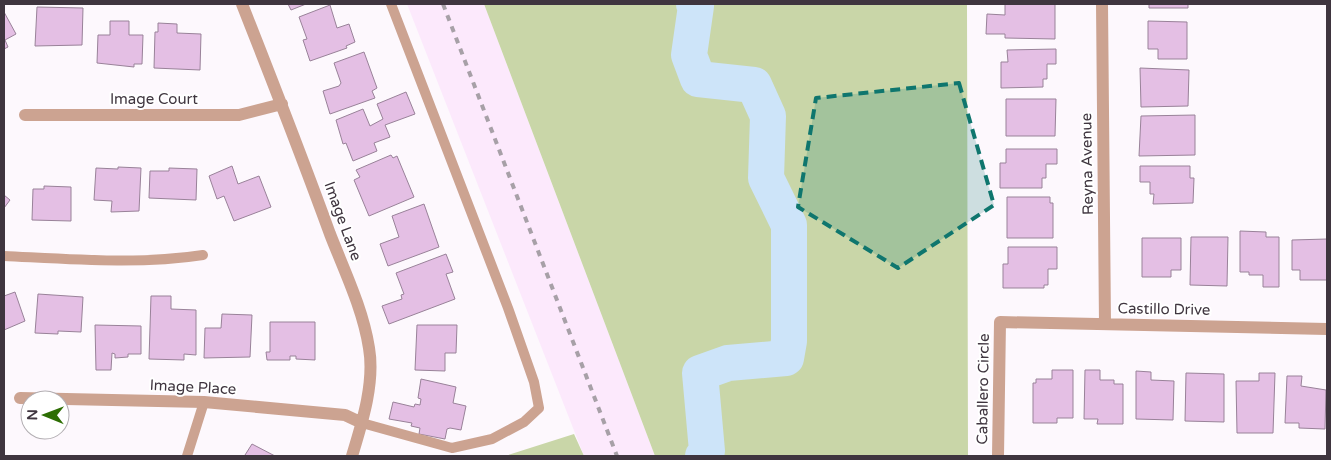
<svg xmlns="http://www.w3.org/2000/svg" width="1331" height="460" font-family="'Varela Round',sans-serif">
	<rect width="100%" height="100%" fill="#fdf8fd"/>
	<path fill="#fce9fc" d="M407,4h77l171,452h-71z"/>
	<path fill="#c9d6a8" d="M484,4h483l1,452h-313z
		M574,434l10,22h-79z"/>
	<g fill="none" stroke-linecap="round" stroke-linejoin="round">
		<path stroke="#cde4f9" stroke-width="36" d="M694,4l2,2 -7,49 9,24 56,6 14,31 -2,62 23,47v116l-3,17 -58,5 -28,10 7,78 -4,5"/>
	</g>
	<path fill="#e4bfe4" stroke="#998299" d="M288,4h18l-15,6z
		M1005,4h50v35l-50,-1v-4h-19l1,-20 18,1z
		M1149,4h39v4h-39z
		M330,5l7,23 12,-4 6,18 -9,4 1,2 -37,13 -7,-21 4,-1 -8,-22z
		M37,7l46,1 -1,37 -47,1z
		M4,12l12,22 -11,6 3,7 -4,2z
		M110,21h19v14h14l-1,29h-8v3l-37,-4 1,-28h12z
		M1148,21l39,1v37h-29v-10h-10z
		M158,23l19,1v9l24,1 -1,36 -46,-2 1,-36h3z
		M1056,49v15h-9v15h-4v8l-42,1v-26h7l-1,-12z
		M364,52l13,36 -5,3 3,7 -45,16 -7,-23 16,-5 2,-3 -7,-20z
		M1140,68l49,2 -1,36 -47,1z
		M406,92l9,22 -30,11 5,12 -16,6 3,8 -24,10 -7,-18 -3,1 -7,-24 27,-11 7,17 13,-7 -6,-15z
		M1006,99h50l-1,37h-49z
		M1195,115v40l-56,1 2,-40z
		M1006,149h51v15h-11v14h-4v10h-42v-25h6z
		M391,155l2,3 4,-2 17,41 -45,19 -15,-36 6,-3 -4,-7z
		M232,166l6,18 21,-8 12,31 -37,14 -10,-25 -7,3 -8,-23z
		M1140,166h50v12h4l-1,25 -40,1 1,-10h-4v-12h-10z
		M118,167l23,1 -2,43 -28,1 1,-11 -18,-1 2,-32 22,1z
		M169,168l28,1 -1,31 -47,-2 1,-27h19z
		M44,186l27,1v34l-39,-1 1,-31h11z
		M4,195l6,5 -6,8z
		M1007,197h43v6h3v35h-46z
		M424,204l15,43 -51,19 -8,-22 19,-7 -7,-21z
		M1240,231l26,1v5h13v50h-16v-12h-14v-3h-9z
		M1191,237h37l-1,49 -37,-1z
		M1142,238h39v32h-10v7h-29z
		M1327,239v41h-27v-10h-8v-30z
		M1008,247h49v22h-9v16h-4v3h-41v-24h5z
		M446,254l7,18 -7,2 9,25 -66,25 -7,-18 20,-7 -1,-4 3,-1 -8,-21z
		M15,292l10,29 -21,9v-34z
		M38,294l45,3 -2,35 -23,-1v3l-23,-1z
		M151,296h20v13l25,1v45l-12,-1v6l-35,-1z
		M222,314l30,1 -2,42 -46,1 1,-30h16z
		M270,322h45v38l-19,-1v-3h-6v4h-23l-1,-8h4z
		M95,325l46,1v28h-13v3l-13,1v-4l-3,-1 -1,17h-15z
		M417,325h40l-1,28h-11v18l-30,-1z
		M1052,370h21v48h-16v5h-24v-40h3v-4h16z
		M1085,370h15v10h14v4h9v40h-26l1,-5h-14z
		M1136,371l15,1v8l23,1 -1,39 -37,-1z
		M1186,373l38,1v48l-39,-1z
		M1259,373h16l-2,60h-36l-1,-52h23z
		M1287,376h15l-1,10 25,4 -1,39 -26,-1v-5h-14z
		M421,379l35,8 -3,16 13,3 -5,24 -11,-2 -3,1 -2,10 -26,-5 1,-6 -9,-2 1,-3 -23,-4 4,-17 21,5 1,-3 5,1 1,-6 -3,-1z
		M252,444l23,12h-28l-2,-1z"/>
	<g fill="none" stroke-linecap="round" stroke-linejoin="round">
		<path stroke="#cca391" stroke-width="10" d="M4,256c63,3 136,9 199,-1
			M362,423l90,25 40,-9 32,-17 15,-14 -5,-26 -26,-74 -117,-304
			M187,456l17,-54"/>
		<path stroke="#cca391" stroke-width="12" d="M242,4c30,76 60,153 88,230 14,36 33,75 39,114 6,35 -7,75 -17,108
			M1102,4l3,320
			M25,115h214l43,-11
			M20,398l184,4 141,13 17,8
			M998,456l2,-134 327,7"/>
		<path stroke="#a7a0a7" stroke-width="4" stroke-dasharray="6 6" stroke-linecap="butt" d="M443,4l174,452"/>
	</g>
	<path fill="#0f766e" fill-opacity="0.2" stroke="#0f766e" stroke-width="4" stroke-dasharray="10 6" stroke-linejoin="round" d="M959,83l35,122 -96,63 -100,-61 18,-109z"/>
	<g text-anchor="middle" stroke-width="4" stroke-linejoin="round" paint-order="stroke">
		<g font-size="15" fill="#3f353f" stroke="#fff">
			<text x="154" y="104">Image Court</text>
			<text transform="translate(1087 164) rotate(-91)" y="5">Reyna Avenue</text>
			<text transform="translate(343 221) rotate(70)" y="5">Image Lane</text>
			<text transform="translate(1164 309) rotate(1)" y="5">Castillo Drive</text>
			<text transform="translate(193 387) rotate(3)" y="5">Image Place</text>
			<text transform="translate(983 389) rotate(-89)" y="5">Caballero Circle</text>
		</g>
	</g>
	<rect width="1331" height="460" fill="none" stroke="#3f353f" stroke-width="10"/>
	<g transform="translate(45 415) rotate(271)"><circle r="24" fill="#ffffff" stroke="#b2aeb2"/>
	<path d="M0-4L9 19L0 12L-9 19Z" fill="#2d6e03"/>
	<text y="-8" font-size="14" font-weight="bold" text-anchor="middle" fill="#3f353f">N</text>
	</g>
</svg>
